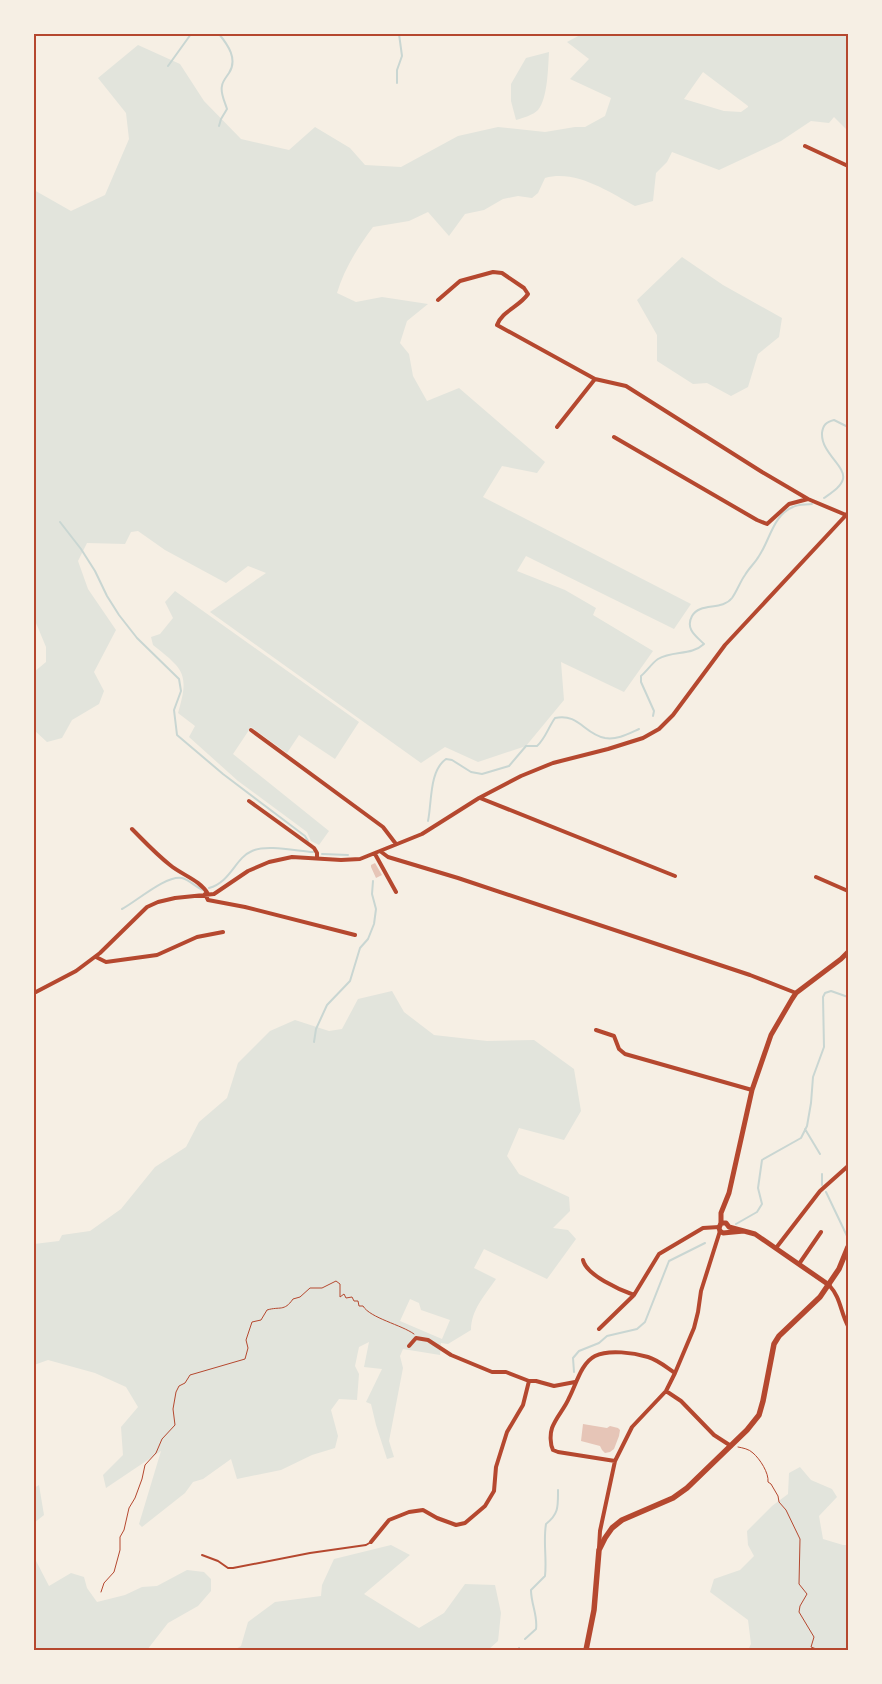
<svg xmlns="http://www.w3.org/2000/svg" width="882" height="1684" font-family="Roboto,sans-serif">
	<rect width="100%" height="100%" fill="#f6efe4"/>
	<path fill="#e2e4dc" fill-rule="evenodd" d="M582,34h266v95l-1,1 -13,-13 -5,6 -18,-2 -30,20 -62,29 -47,-18 -5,10 -11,11 -3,28 -18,5c-26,-14 -59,-37 -90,-28l-7,15 -6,5 -14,-2 -15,3 -19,11 -19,4 -16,22 -21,-24 -19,9 -36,6c-15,20 -29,42 -36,66l19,9 26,-5 46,7 -21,17 -7,22 9,11 4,22 14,25 32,-13 86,74 -8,11 -35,-7 -19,31 208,107 -17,25 -148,-73 -9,15 48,19 31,18 -3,7 60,36 -29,41 -63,-30 3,38 -38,46 -48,16 -33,-15 -24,16 -211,-151 56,-39 -18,-7 -22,17 -61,-33 -27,-19 -7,1 -6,12 -38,-1 -9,18 10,28 28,41 -22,42 10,19 -5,13 -27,16 -10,18 -15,4 -13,-12v-58l12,-10v-15l-10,-24 -2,-1v-432l37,21 34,-16 24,-56 -3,-26 -28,-35 40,-33 42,19 24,37 37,38 48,11 26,-23 35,21 15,17 36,2 57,-31 40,-9 47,5 30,-5h10l20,-11 6,-18 -41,-19 19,-20 -22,-17zM703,72l45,34v1l-7,5 -17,-1 -40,-12z
		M549,52c-1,15 -1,46 -11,58 -5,5 -15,8 -22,10l-5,-19v-17l15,-26z
		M682,257l41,28 59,33 -3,19 -21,17 -10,33 -17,9 -24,-13 -14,1 -36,-23v-26l-20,-35z
		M175,591l184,131 -24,37 -36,-24 -12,18 -36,-26 -18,27 96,77 -10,14 -8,-4 -4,-9 -69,-51 -49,-44 6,-11 -17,-13c12,-40 5,-44 -25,-68l-2,-8 9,-3 13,-16 -8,-16z
		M392,991l12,21 30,23 53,6 47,-1 40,29 7,42 -17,29 -45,-12 -12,28 12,18 50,23 1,14 -17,17 15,2 8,9 -29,40 -63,-30 -10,19 22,11c-11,16 -25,31 -25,51l-23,14 -7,-1 -1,12 -37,-6 -3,7 3,12 -14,73 5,16 -7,2 -11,-34 -5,-21 -5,-2 16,-33 -18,-2 5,-25 -10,5 -4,19 4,8 -2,26 -18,-1 -8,11 7,26 -3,12 -23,7 -31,15 -44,9 -6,-20 -28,20 -10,3 -8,11 -43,34 -3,-3 22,-73 -55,37 -3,-13 20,-20 -2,-28 17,-20 -12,-20 -31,-14 -47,-13 -14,5v-121l25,-3 3,-6 28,-4 31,-22 34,-42 31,-20 13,-25 28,-24 11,-35 32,-32 25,-11 34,11 13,-2 16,-30zM410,1299l9,4 2,7 29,10 -8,19 -42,-18z
		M800,1467l11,13 21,9 5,8 -18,19 4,23 20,6h5v105h-100l3,-6 -3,-24 -38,-28 4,-13 26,-9 14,-14 -6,-11 -1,-14 25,-25 16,-12 1,-21z
		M39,1485l5,30 -10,8v-35z
		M391,1545l19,10 -46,39 55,34 25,-15 21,-29 30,1 6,28 -3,28 -10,9h-254l7,-4 7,-24 27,-20 46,-6 1,-11 12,-26z
		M34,1557l15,29 22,-13 13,4 3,11 10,14 28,-7 17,-8 15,-1 30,-16 17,2 7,7v12l-13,15 -30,17 -21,27h-113z"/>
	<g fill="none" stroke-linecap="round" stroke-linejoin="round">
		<path stroke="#c9d6d2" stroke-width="2" d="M168,66l23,-32
			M397,83v-13l5,-14 -3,-22
			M219,126l2,-7 6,-10c-2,-7 -7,-16 -5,-23 0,-4 5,-10 7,-13 9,-14 -1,-28 -10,-39
			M824,498c7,-5 17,-11 19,-19 3,-13 -22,-26 -21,-46 1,-8 4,-11 12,-13l14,7
			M60,522l21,27 14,22 12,25 12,19 18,23 42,41 2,12 -7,19 3,25 46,39 82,62 3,5
			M653,716l1,-5 -13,-29v-6c6,-5 11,-13 17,-17 15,-9 33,-3 46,-15 -8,-8 -19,-15 -12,-28 8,-14 30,-5 40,-18 5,-7 8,-16 13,-23 4,-7 10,-12 14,-19 11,-16 14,-41 34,-49 5,-3 13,-2 19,-3
			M428,821c4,-19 1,-50 18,-62l6,1 19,12 11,2 27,-8 17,-20h11c8,-7 11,-18 18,-28 24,-5 29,16 50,20 12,2 23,-4 34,-9
			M322,854l26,1
			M209,888c22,-6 26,-30 43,-37 14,-7 45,0 61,1
			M122,909c15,-8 44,-34 60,-31 8,2 13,9 21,12
			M314,1042l2,-13 11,-24 23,-24 10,-33 8,-9 6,-15 2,-15 -4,-15 1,-13
			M805,1129l15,25
			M822,1185v-11
			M826,1192l21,44
			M736,1224l21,-12 5,-8 -4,-16 4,-28 39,-22 6,-12 4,-23 2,-26 11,-30 -1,-50 2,-4 6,-2 17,6
			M574,1372l-1,-14 6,-7 20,-8 8,-7 30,-7 8,-7 24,-61 36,-18
			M525,1639l11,-10c2,-13 -5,-25 -5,-39l14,-14c2,-18 -2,-34 1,-52 13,-10 12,-18 12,-34
			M518,1650l1,-2"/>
	</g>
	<path fill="#e6c5b7" d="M375,863l7,12 -6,3 -5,-11v-2z
		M583,1424l24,4 3,-2 8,2 2,2 -1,6 -5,13 -4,3 -5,1 -3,-3 -2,-4 -19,-5z"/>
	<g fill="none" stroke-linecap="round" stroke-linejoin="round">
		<path stroke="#b5482f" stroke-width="1" d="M738,1447c5,1 11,2 15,6 7,6 16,20 15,29l3,2 7,12 1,6 7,8 14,29 -1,45 8,10 -7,12 -1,6 15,25 -3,10 8,3
			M101,1592l3,-9 10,-11 6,-22v-13l4,-7 5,-22 6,-10 7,-19 3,-14 11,-12 6,-14 13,-14 -2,-16 3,-17 3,-6 6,-3 5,-8 55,-16 3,-11 -2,-8 6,-18 9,-2 6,-10c13,-4 17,2 26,-11l7,-2 10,-9h12l14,-7 4,3v13l4,-3 2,4 6,-1 2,4h4l1,5h4c7,12 39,19 51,28"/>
		<path stroke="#b5482f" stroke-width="2" d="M202,1555l16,6 10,7h5l77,-15 56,-8 5,-3"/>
		<path stroke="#b5482f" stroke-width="4" d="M805,146l43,20
			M438,300l22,-19 33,-9 9,1 22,15 4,6c-9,13 -26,17 -31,31l98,54 31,7 136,86 46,27 38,16
			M557,427l38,-48
			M614,437l143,83 10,4 22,-20 19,-5
			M251,730l132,97 13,17
			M480,798l195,78
			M249,801l65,47 3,5v5
			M132,829c12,12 24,25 38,36 12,10 30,15 38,29
			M380,851l8,6 70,21 292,97 46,18
			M375,854l21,38
			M816,877l32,14
			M205,894l3,6 37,7 110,28
			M96,957l10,5 51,-7 40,-18 26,-5
			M34,993l42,-22 24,-18 47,-46 11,-5 17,-4 39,-4 34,-23 21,-9 23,-5 49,3 19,-1 62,-25 57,-36 42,-22 32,-13 55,-14 35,-11 16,-9 14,-14 52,-70 123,-132
			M596,1030l18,6 5,13 6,5 127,36
			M776,1248l44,-57 28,-25
			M583,1260c3,15 37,30 51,35
			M799,1264l22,-32
			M829,1285c12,13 11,26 19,41
			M599,1329l35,-34 25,-41 44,-26 16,-1
			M409,1346l7,-8 12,2 23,15 41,17h14l23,9
			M666,1391l15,10 33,34 17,11
			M615,1461l-57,-9 -5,-2c-3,-6 -3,-16 -1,-22 4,-11 13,-20 17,-30 7,-13 12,-35 26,-42 14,-7 39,-3 53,1 10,3 18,10 27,16
			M371,1542l18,-22 20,-8 14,-2 14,8 19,7 9,-2 20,-17 9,-15 2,-24 11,-35 16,-27 6,-24h7l18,5 21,-4
			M599,1548l1,-17 15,-70 17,-34 34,-36 9,-18 19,-45 4,-16 3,-21 19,-60"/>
		<path stroke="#b5482f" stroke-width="5" d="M721,1223h5l3,4 26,7 74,51
			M744,1231l-21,2 -3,-2 -1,-3 2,-5v-10l8,-20 23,-103 19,-55 21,-36 4,-6 45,-34 7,-7"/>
		<path stroke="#b5482f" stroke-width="5.5" d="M586,1650l8,-40 5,-60 6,-12 7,-10 10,-8 51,-22 14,-10 60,-58 12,-15 4,-14 11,-57 5,-8 41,-39 19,-28 9,-22"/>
	</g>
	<rect width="882" height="1684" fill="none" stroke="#f6efe4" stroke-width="70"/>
	<rect x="35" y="35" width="812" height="1614" fill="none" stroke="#b5482f" stroke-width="2"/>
</svg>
